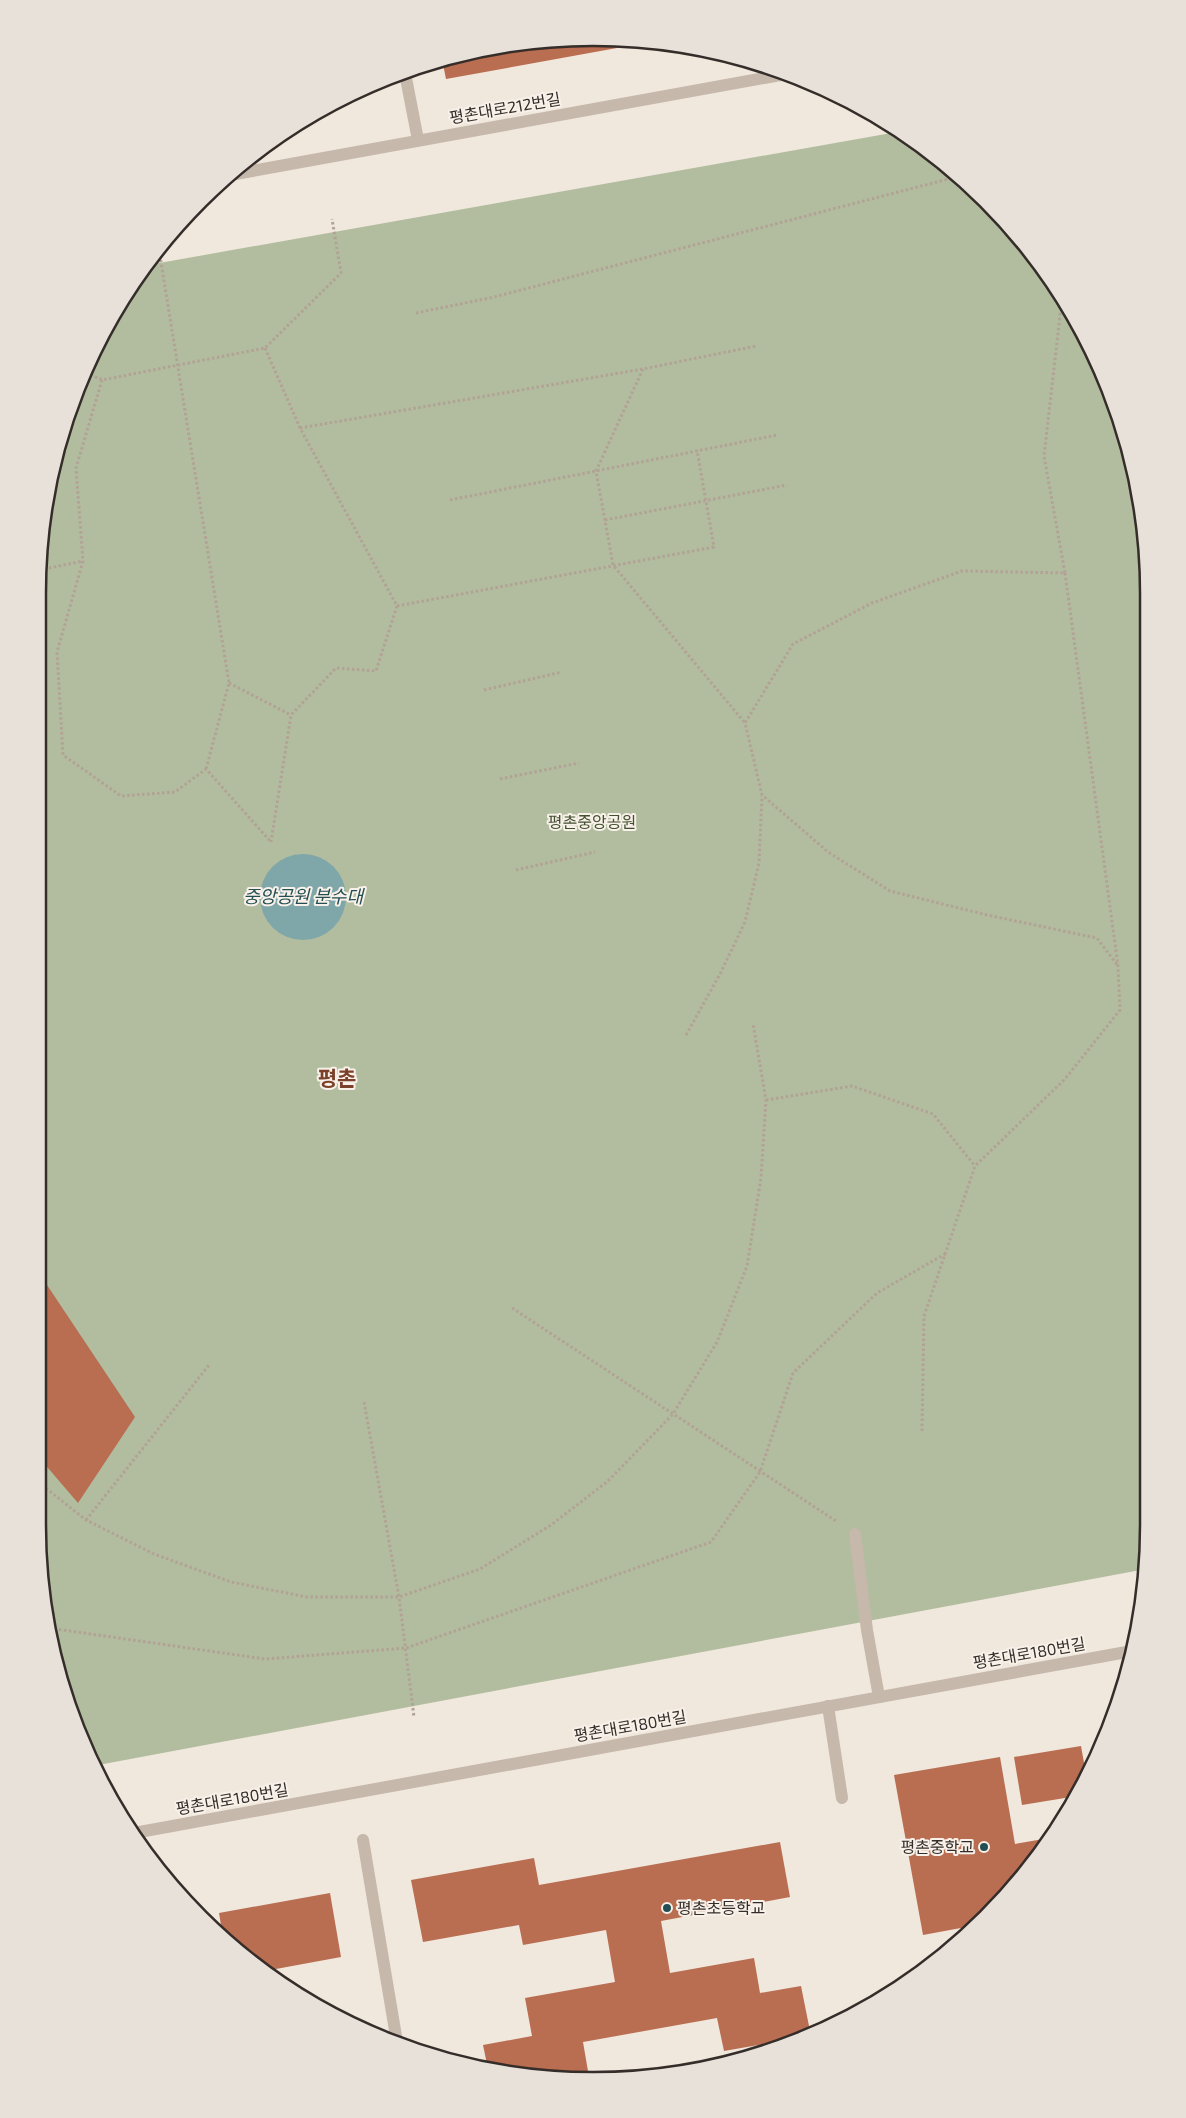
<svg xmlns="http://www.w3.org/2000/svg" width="1186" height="2118" font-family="'Exo 2','Noto Sans KR',sans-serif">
	<rect width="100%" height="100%" fill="#f0e7dd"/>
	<path fill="#b2bd9f" d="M897,132l89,68 69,85 64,129 25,107 2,1048 -1053,197 -26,-63 -25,-105 -3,-1041 28,-142 45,-100 36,-50z"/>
	<path fill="#7fa7aa" d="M260 897a43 43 0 1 1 86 0a43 43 0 1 1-86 0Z"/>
	<path fill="#b96d51" d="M557,39l59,2 1,7 -171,31 -4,-20 8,-3z
		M41,1276l94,141 -57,86 -36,-42z
		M1081,1746l5,28 -9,22 -55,9 -8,-48z
		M1000,1757l15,87 34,-6 -38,53 -34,34 -54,10 -29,-160z
		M780,1842l10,55 -129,24 9,52 84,-15 6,35 41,-7 10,50 -87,15 -7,-33 -134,24 6,35 -68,-1 -33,-7 -5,-24 49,-9 -7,-38 90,-16 -9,-52 -83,15 -4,-20 -96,17 -12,-62 123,-22 5,27z
		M330,1893l11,64 -76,14 -42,-34 -4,-24z"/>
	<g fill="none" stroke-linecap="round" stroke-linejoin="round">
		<path stroke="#b2a295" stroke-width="3" stroke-dasharray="2.5 2.5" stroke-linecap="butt" d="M159,250l70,433 -23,86
			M1062,298l-18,158 21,117 -103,-2 -90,32 -79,41 -48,79 17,72 66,57 62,39 97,24 110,23 21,28
			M416,313l78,-16 462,-120
			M265,348l35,80 97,178 -21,65 -40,-3 -45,47 -20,127
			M643,369l-47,102 17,94 132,158
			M86,372l16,8 163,-32 76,-75 -9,-54
			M102,380l-26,88 7,93 -26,91 6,103 58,41 54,-4 31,-23 65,73
			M300,428l343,-59 113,-23
			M450,500l327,-65
			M605,520l182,-35
			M39,570l44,-9
			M397,606l317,-59 -17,-97
			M229,683l62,32
			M484,690l78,-18
			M500,779l79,-16
			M516,870l79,-18
			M40,956l3,-1
			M686,1035l34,-61 25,-52 14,-59 3,-67
			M766,1100l86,-14 81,28 42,52
			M512,1308l324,213
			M364,1402l35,195 15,120
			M922,1431l2,-115 51,-150 90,-87 55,-69 -2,-44 -53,-393
			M42,1485l44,35 68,34 77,28 76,15h92l81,-28 71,-44 57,-44 65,-67 44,-72 30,-76 14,-88 5,-78 -13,-76
			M86,1520l123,-155
			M49,1628l216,31 141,-11 305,-106 49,-70 33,-99 84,-80 68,-39"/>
		<path stroke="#c6b8aa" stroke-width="12" d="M855,1534l12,96 12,67
			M828,1706l14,92"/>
		<path stroke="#c6b8aa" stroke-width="12" d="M363,1840l34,202"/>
		<path stroke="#c6b8aa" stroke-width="12" d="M405,73l13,67
			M134,1833l998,-182"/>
		<path stroke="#c6b8aa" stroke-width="12" d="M230,175l556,-101"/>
	</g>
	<g fill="#234e52" stroke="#f8f1e9" stroke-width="2">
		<circle cx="984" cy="1847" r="5"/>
		<circle cx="667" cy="1908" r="5"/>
	</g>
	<g text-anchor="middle" stroke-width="4" stroke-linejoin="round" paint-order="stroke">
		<g font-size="16" fill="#352d29" stroke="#f8f1e9">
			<text transform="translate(505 108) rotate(-10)" y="6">평촌대로212번길</text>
			<text transform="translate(1029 1653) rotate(-10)" y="6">평촌대로180번길</text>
			<text transform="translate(630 1726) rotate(-10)" y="6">평촌대로180번길</text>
			<text transform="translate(232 1799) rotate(-10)" y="6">평촌대로180번길</text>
		</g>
		<g font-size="16" fill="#43502f" stroke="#f8f1e9">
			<text x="592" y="828">평촌중앙공원</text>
		</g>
		<g font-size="16" fill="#352d29" stroke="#f8f1e9" text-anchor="end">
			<text x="974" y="1853">평촌중학교</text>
			<text x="677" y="1914" text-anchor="start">평촌초등학교</text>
		</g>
		<g font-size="18" font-style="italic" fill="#234e52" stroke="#f8f1e9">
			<text x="303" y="903">중앙공원 분수대</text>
		</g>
		<g font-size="21" font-weight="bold" fill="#7b402a" stroke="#f8f1e9">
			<text x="337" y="1086">평촌</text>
		</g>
	</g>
	<path d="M0 0H1186V2118H0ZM593 46H593A547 547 0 0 1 1140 593V1525A547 547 0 0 1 593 2072H593A547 547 0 0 1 46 1525V593A547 547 0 0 1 593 46Z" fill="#e8e1da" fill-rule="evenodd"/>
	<path fill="none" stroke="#352d29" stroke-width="2.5" d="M593 46H593A547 547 0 0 1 1140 593V1525A547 547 0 0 1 593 2072H593A547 547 0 0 1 46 1525V593A547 547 0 0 1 593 46Z"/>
</svg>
